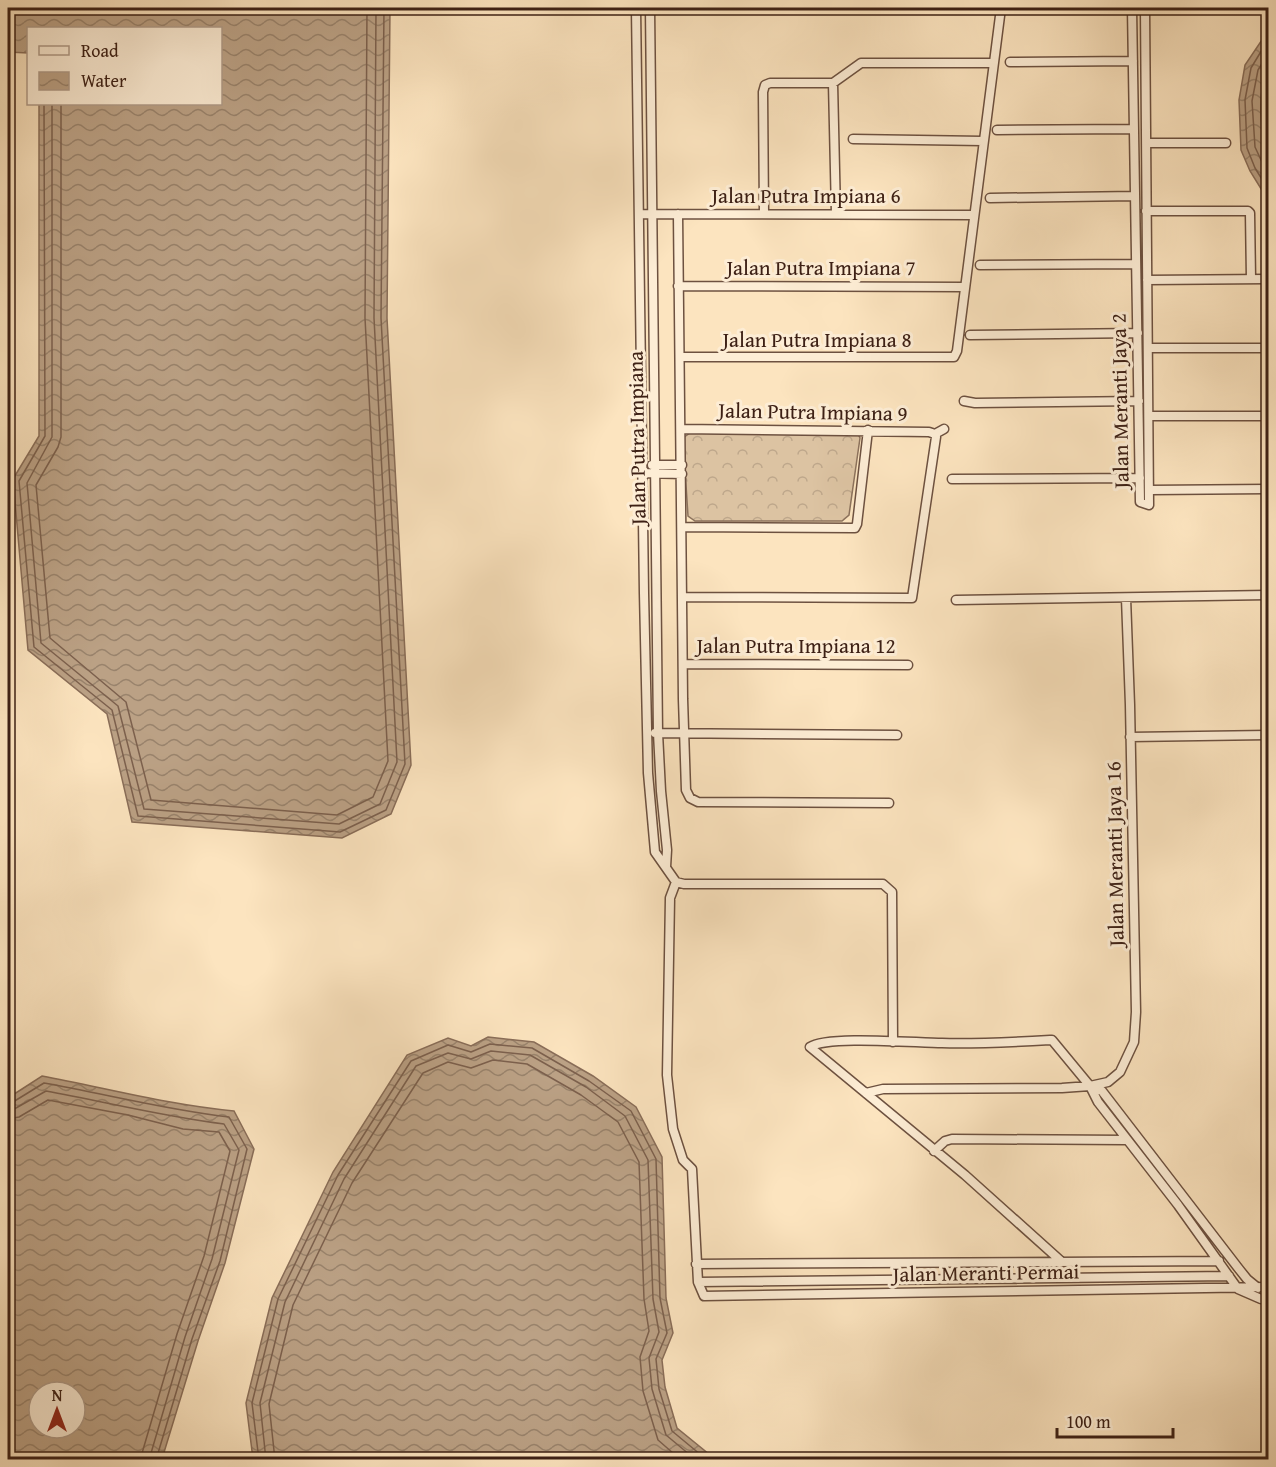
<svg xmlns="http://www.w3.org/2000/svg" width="1276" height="1467" font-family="'Gentium Book Plus',serif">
	<defs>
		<pattern id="forest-crowns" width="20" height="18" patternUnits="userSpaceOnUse" patternTransform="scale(1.5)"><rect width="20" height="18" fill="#dcc3a2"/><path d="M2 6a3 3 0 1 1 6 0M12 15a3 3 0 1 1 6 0" fill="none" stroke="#bea78b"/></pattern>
		<pattern id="water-waves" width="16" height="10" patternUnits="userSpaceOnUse" patternTransform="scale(1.5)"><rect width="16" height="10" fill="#bba185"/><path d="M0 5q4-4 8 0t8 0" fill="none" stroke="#99836c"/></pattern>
	</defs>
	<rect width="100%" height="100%" fill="#fce4bf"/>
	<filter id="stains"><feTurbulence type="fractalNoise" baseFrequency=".00333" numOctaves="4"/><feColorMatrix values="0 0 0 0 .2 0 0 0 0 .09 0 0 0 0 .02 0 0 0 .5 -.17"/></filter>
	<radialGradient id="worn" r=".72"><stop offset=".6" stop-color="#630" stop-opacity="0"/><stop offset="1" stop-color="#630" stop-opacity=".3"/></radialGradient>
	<path fill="url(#forest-crowns)" stroke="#8c725c" stroke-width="1.5" d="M690,433l168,1 2,4 -11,77 -7,6h-147l-7,-5 -5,-78z"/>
	<path fill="url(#water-waves)" stroke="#896d58" stroke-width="1.5" fill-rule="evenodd" d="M8,8h382l-3,310 24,447 -20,49 -49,24 -210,-16 -25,-108 -79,-64 -15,-171 26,-43v-332h181v-76h-192v25l-20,-1z
		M1268,31v169l-18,-29 -9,-21 -2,-50 6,-35z
		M488,1037l46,5 59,34 43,31 26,50 4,141 7,35 -11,27 3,27 12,41 38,31h-462l-7,-56 26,-105 61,-126 74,-117 41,-17 23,8z
		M42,1076c64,12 127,29 192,35l20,38 -29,114 -27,78 -36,118h-154v-361zM39,1392h36v36h-36z"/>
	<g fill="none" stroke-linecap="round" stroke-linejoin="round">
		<path stroke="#7c604d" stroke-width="1.5" d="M1268,40l-17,28 -6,32 2,48 8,20 13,21
			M1268,54l-10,16 -6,31 3,46 13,28
			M1268,70c-11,20 -8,66 0,87
			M44,104l1,332 -26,45 15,166 78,63 26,106 202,16 46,-22 19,-46 -24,-446 3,-310
			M52,104v333l-25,46 14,160 77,63 26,103 195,15 41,-20 17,-42 -23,-444 2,-310
			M61,104v333l-3,10 -22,38 14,153 76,64 25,98 186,15 36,-18 15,-36 -23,-443 2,-310
			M8,1103l5,-1 31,-19c62,11 123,27 185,34l18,32 -27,112 -28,78 -36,121
			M8,1110l8,-2 30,-17c60,11 119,26 178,33l15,26 -27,109 -27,78 -36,123
			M8,1119l11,-2 29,-17 80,15 55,14 36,3 11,19 -26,105 -27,78 -37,126
			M259,1460l-7,-57 26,-104 60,-124 73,-114 37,-16 23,7 19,-8 42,4 57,33 42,30 25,48 4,139 7,35 -11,26 3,30 13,42 35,29
			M266,1460l-6,-57 25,-101 59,-123 72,-113 32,-13 23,6 20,-8 39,4 56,32 39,29 23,44 5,139 6,33 -10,26 3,31 14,46 30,25
			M275,1460l-6,-56 24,-99 59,-122 71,-110 25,-11 23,6 22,-8 34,4 54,31 37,27 21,40 5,137 5,32 -9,26 3,34 15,49 23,20"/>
		<defs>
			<path id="minor" d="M636,8l8,585 4,180 7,79 21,30 8,2h199l9,8 1,150
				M650,8l8,725 3,58 6,59 -1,17
				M1132,8l8,494 9,3 -4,-497
				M1010,62l123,-1
				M833,83l3,131
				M997,130l137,-1
				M853,139l130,2
				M1146,143h80
				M990,198l145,-2
				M1146,211h102l2,2 1,66
				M640,214l333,1
				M678,214l5,485 3,91 4,8 8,4 191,1
				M764,214l-1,-122 2,-7 5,-2h63l28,-20h131
				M980,265l156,-1
				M1147,280l121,-1
				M678,286l286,1
				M970,335l168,-2
				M1148,348h120
				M680,357h274l3,-6 44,-343
				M964,401l11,2 164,-2
				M1149,416h119
				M681,429l248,3 6,2 9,-5
				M652,465h30
				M643,473l39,1
				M952,479l188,-1
				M1150,490l118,-1
				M683,527l172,1 2,-4 11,-94
				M683,597l229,1 24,-161 -1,-3
				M956,600l312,-5
				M683,664l225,1
				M655,733l242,2
				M1130,737l138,-2
				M676,882l-6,16 -3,177 6,54 10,31 9,9 6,113 6,14 564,-9
				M1090,1086l12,5 137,178 8,10 11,9
				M866,1093l17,-4 179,-1 28,-2 18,-4 12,-10 14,-30 2,-30 -6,-307 -4,-107
				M934,1151l11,-10 7,-2 174,1
				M1062,1262l-97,-87 -155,-128c17,-12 107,-4 132,-4 37,1 73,-1 110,-3l38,46 8,16 80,103 60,84 23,10h7
				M696,1264l523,-3
				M698,1282l531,-6"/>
		</defs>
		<use href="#minor" stroke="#6d5140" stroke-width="11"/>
		<use href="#minor" stroke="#fdedd5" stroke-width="8"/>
	</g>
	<g text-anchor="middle" stroke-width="6" stroke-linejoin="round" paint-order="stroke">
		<g font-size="21" fill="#3d2015" stroke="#fdedd5">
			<text x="806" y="203">Jalan Putra Impiana 6</text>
			<text x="821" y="275">Jalan Putra Impiana 7</text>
			<text x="817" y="347">Jalan Putra Impiana 8</text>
			<text transform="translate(1120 401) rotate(-91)" y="7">Jalan Meranti Jaya 2</text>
			<text transform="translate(813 412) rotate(1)" y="7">Jalan Putra Impiana 9</text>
			<text transform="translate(637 438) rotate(-91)" y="7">Jalan Putra Impiana</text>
			<text x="796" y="653">Jalan Putra Impiana 12</text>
			<text transform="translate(1115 854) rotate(-91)" y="7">Jalan Meranti Jaya 16</text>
			<text transform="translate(986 1273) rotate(-1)" y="7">Jalan Meranti Permai</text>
		</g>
	</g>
	<rect width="1276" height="1467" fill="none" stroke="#fce4bf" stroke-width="30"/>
	<rect x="9" y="9" width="1258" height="1449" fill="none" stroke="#3d2015" stroke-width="3"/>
	<rect x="15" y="15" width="1246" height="1437" fill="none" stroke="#3d2015" stroke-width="1.5"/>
	<rect x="27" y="27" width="195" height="78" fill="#fdedd5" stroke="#b09b88" stroke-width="1.5"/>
	<rect x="39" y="46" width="30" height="9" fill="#fdedd5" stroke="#b09b88" stroke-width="1.5"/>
	<text x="81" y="57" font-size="18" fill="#3d2015">Road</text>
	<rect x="39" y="72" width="30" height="18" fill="url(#water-waves)" stroke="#b09b88" stroke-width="1.5"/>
	<text x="81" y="87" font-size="18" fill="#3d2015">Water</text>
	<g transform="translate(57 1410)"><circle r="28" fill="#fdedd5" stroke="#b09b88" stroke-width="1.5"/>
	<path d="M0-4.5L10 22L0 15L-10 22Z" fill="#8f2418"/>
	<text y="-9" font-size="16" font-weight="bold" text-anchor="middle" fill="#3d2015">N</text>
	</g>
	<path d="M1057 1428v9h116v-9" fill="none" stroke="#3d2015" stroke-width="3"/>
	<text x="1066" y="1428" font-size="18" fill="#3d2015" stroke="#fdedd5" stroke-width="4.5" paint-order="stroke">100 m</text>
	<rect width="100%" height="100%" filter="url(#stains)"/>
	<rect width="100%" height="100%" fill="url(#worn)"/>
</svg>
